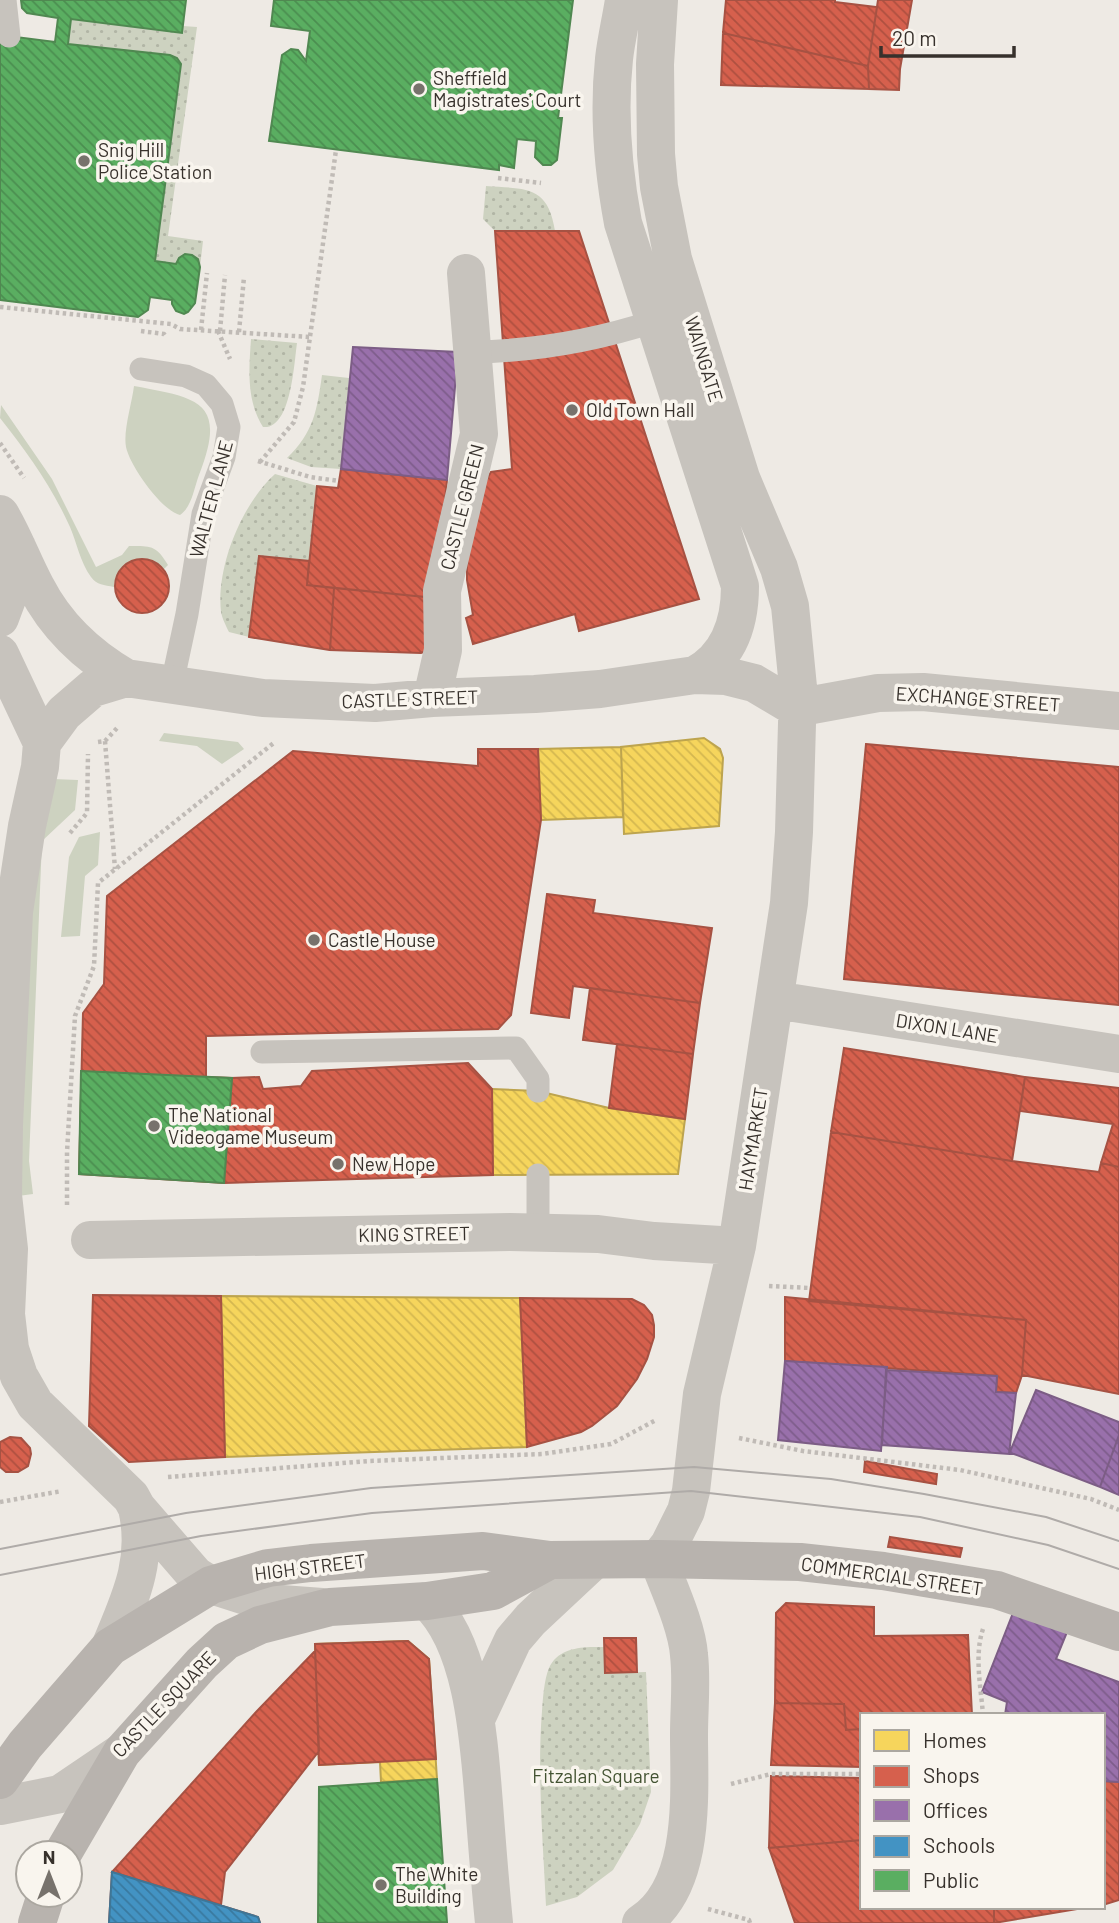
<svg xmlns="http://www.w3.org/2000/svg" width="1119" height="1923" font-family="Barlow,sans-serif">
	<defs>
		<pattern id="grass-dots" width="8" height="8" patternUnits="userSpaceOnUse" patternTransform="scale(1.75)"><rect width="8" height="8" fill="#cdd2c0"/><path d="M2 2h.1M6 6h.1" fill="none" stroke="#b1b5a5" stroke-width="1.8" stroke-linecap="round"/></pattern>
		<pattern id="homes-back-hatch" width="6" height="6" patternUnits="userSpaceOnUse" patternTransform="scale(1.75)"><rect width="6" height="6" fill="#f6d55c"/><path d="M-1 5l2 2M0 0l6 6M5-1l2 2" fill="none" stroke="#d4b750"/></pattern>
		<pattern id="shops-back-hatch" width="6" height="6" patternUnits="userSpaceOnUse" patternTransform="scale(1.75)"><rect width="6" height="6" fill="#d6604d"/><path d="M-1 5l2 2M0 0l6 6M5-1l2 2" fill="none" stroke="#ae5040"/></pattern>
		<pattern id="offices-back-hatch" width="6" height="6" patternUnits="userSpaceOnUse" patternTransform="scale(1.75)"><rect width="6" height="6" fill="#9970ab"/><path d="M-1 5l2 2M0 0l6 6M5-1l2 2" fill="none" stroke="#7e5d8b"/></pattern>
		<pattern id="schools-back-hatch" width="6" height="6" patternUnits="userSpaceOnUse" patternTransform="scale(1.75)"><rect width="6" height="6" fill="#4393c3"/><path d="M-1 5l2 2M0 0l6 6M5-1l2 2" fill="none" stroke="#39799f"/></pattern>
		<pattern id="public-back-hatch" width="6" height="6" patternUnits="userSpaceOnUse" patternTransform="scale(1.75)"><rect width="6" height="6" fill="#5aae61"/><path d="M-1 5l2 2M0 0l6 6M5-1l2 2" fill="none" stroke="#4b8e50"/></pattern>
	</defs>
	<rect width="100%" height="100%" fill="#eeeae4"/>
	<path fill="url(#grass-dots)" d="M71,19l110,14 2,-7 14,1 -29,209 35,5 -3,26 -2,-8 -9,-5 -10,4 -3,6 -21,-3 26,-192 -1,-8 -10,-6 -102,-11z
		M486,186c40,3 62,-1 69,45h-60l-12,-12z
		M251,339l46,4c-3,21 -6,87 -34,84 -17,-27 -14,-58 -12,-88z
		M322,375l27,3 -8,91 -30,-2 -24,-9c27,-26 30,-48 35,-83z
		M275,474l42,12 -8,75 -50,-5 -10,81 -20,-5c-3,-6 -7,-14 -8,-20 -5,-46 21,-108 54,-138z
		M590,1647h14l1,26 41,-1 5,120 -11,32 -27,46 -36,27 -31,9c-3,-65 -9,-131 -4,-195 1,-13 2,-31 7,-43 8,-17 24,-20 41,-21z"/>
	<path fill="#cdd2c0" d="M134,386c64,12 94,15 65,89 -5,13 -7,32 -19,40 -19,-5 -50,-49 -54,-68 -3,-16 6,-44 8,-61z
		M1,405l51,74 44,88 26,-12 7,-9c22,0 27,-1 39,19l-5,5c-17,-22 -46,-8 -49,17 -10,-2 -17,-2 -23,-10 -11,-15 -14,-34 -21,-50 -18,-40 -43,-75 -70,-109z
		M164,733l74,9 6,7 -22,15 -25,-18 -38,-5z
		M53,779l25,1 -3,30 -33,31 -13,320 4,33 -15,2 15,-359z
		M100,832l-2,33 -13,11 -5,60 -19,1 8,-80 10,-20z"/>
	<path fill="url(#homes-back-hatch)" stroke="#bda44e" stroke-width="2" d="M704,738l16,11 3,9 -4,68 -95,8 -3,-87z
		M621,747l2,70 -82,3 -3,-71z
		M492,1089l46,2 71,17 76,11 -7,55 -185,1z
		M221,1296l299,2 7,149 -302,10z
		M408,1641l21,18 8,120 -56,3 -1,-20 -61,3 -4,-121z"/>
	<path fill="url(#shops-back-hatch)" stroke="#a65243" stroke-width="2" d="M726,0h109v2l42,5 -9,59 -145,-33z
		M878,0h34l-12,69 -1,21 -30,-1 -1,-23z
		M723,33l145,33 1,23 -148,-4z
		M495,231h84l120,368 -120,32 -4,-17 -102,30 -7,-26 7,-3 -6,-35v-31l11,-55 13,-22 21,-3z
		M341,469l106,11 -12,118 -128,-13 10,-99 21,2z
		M259,556l50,5 -2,24 27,3 -4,62 -81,-13z
		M115 586a27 27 0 1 1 54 0a27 27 0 1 1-54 0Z
		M334,588l101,10 -8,53 -6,2 -91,-3z
		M866,744l253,23v238l-275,-26z
		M478,749h60l3,71 -30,195 -13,14 -292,7v41l26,1 -8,105 -145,-9 4,-161 21,-29 3,-88 186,-145 185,15z
		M547,894l48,6 -2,13 119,15 -12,75 -127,-17 -4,32 -38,-5z
		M590,988l110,15 -7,51 -110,-14z
		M617,1044l76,10 -8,65 -76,-11z
		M844,1048l181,29 -13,84 -181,-29z
		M468,1063l24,26 1,86 -269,8 8,-105 27,-1 4,12 38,-3 11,-15z
		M1025,1077l94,11v79l-18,-4 12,-39 -93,-13z
		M831,1132l181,29 87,11 2,-9 18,4v227l-97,-19 4,-55 -217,-19z
		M93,1295l128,1 4,161 -96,5 -40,-36z
		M785,1297l241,23 -4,55 -6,18 -20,-1 1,-16 -212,-15z
		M520,1298l112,1 12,6 8,10 2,10v12l-7,22 -10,20 -20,27 -25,20 -11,6 -54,15z
		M10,1437l11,1 9,10 1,6 -3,12 -10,6h-12l-6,-5v-25z
		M865,1461l72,13 -1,10 -72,-12z
		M890,1537l72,11 -2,9 -72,-10z
		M786,1603l88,4v29l94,-1 4,80h-110v14l-16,1 -2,-26 -69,-1 1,-90z
		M604,1638h32l1,34 -32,1z
		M408,1641l21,18 7,100 -117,6 -4,-121z
		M315,1651l4,100 -94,121 -4,33 -109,-33 145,-161z
		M775,1703l69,1 2,26 16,-1v38l-91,-2z
		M771,1776l91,2v62l-93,8z
		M1103,1781l16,1v118l-16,5z
		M862,1840v67h132v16h-199l-26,-75z
		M112,1872l146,45 2,6h-151z
		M994,1907h95l-95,16z"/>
	<path fill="url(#offices-back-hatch)" stroke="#7c5d85" stroke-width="2" d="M353,347l105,5 -11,128 -106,-11z
		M785,1361l102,6 -6,84 -103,-11z
		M886,1370l111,6 -1,16 20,1 -7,61 -127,-9z
		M1036,1390l83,32v13l-19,52 -86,-33h-5z
		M1119,1435v60l-19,-8z
		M1013,1613l54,19 -11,27 63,23v100l-16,-1v-66h-98l2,-13 -25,-10z"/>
	<path fill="url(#schools-back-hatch)" stroke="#3f7696" stroke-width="2" d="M112,1872l146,45 2,6h-151z"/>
	<path fill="url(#public-back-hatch)" stroke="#508851" stroke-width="2" d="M21,0h165l-4,33 -111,-14 -3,25 102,11 7,3 4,6 -26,197 21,3 3,-6 6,-4 7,1 6,4 2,8 -5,36 -7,9 -4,2 -8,-3 -4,-7v-4l-22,-3 -2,13 -10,7 -138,-17v-265l55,7 3,-24 -31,-5 -5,-5z
		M274,0h299l-15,118h4l-5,42 -6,5h-8l-8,-8 1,-16 -19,-2 -3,29 -15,-3v5l-230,-29 13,-86 9,-6 7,1 8,11 4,-30 -39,-5z
		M81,1071l151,7 -8,105 -145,-9z
		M437,1779l10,143 -129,1 1,-136z"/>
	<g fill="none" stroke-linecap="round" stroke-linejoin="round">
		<path stroke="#c0bbb6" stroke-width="4.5" stroke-dasharray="3.5 3.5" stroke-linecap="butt" d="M498,178l43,5
			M0,307l171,17 9,5 130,8
			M201,330l6,-57
			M141,331l23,3 2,3
			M218,331l12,28
			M220,331l5,-56
			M239,332l5,-55
			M0,443l24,35
			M258,461l52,16 29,4
			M260,462l34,-40 9,-35 33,-237
			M105,741l10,128
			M98,742l7,-1 13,-14
			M70,833l17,-20 1,-59
			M67,1205v-53l8,-136 19,-50 4,-83 177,-141
			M769,1286l41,2
			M739,1438l64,13 157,19 131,29 28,11
			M168,1477l201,-16 173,-7 69,-10 45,-24
			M0,1502l62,-11
			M983,1629c-9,26 -2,59 0,86
			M731,1784l40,-10h91
			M708,1909l41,11 1,3"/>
		<path stroke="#c7c3bd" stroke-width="23" d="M5,0l4,36
			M473,352c61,-1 124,-12 182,-31
			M141,369l45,7 20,9 16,19 7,23 -5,30 -21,57 -16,100 -15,70
			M262,1052l254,-4 22,31v12
			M538,1175v59"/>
		<path stroke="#c7c3bd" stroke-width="38" d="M624,0c-3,20 -8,40 -10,59 -6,56 -1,110 9,164l117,363c0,37 -11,71 -45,89
			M0,514c14,23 23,49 36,73 20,39 52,69 90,91
			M0,618l10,-27 7,-44
			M0,654l42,89
			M432,698l11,-48 -1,-59 37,-157 -13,-161
			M796,708l82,-15 45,-1 196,19
			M42,743l-2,24 -13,59 -13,86 -10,213 -1,70 6,54 -3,65 4,35 9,27 16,28 96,93 6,11 58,67 16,10 57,18 54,4
			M42,743l22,-30 29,-25 33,-10 137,20 112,5 57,-5 103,-4 65,-5 95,-14 31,1 28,7 42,25
			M775,1000l344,54
			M90,1240l420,-8 88,2 56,7 83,5
			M427,1601c47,43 52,143 57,203 3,40 6,79 10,119
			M110,1647c20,-48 39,-86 27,-139
			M477,1717l36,-77 18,-21 62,-58
			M0,1806l60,-12 62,-42
			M641,1923c56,-35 48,-130 48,-188 0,-26 3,-54 0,-80 -2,-29 -21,-69 -31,-96l11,-14 17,-34 5,-20 11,-97 35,-148 52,-343 5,-71 4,-145 -8,-81 -11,-38 -38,-90 -68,-219 -14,-72 -3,-33 -1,-90 4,-64"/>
		<path stroke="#b8b3ae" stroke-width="38" d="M0,1780l25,-35 85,-98 101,-62 57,-17 43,-5 172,-12 67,9 108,-1 142,3 83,9 114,19 122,42
			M63,1853l59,-101 80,-89 24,-22 34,-16 70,-18 97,-6 66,-10 57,-31
			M37,1923l9,-28"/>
		<path stroke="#afaba8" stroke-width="2" d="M0,1549l186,-36 185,-25 323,-21 137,12 93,15 122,23 73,24
			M0,1575l201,-39 171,-23 319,-22 229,26 128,28 71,24"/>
	</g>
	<g fill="#77726c" stroke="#f9f5ee" stroke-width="2.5">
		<circle cx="419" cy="89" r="7"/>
		<circle cx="84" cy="161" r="7"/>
		<circle cx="572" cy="410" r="7"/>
		<circle cx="314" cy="940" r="7"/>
		<circle cx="154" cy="1126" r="7"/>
		<circle cx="338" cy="1164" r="7"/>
		<circle cx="381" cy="1885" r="7"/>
	</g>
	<g text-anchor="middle" stroke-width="7" stroke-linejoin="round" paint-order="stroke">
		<g font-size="19" fill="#37312c" stroke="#f9f5ee" text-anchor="start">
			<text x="433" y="85">Sheffield<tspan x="433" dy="22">Magistrates' Court</tspan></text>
			<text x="98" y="157">Snig Hill<tspan x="98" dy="22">Police Station</tspan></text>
			<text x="586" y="417">Old Town Hall</text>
			<text x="328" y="947">Castle House</text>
			<text x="168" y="1122">The National<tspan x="168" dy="22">Videogame Museum</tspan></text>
			<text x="352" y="1171">New Hope</text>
			<text x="395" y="1881">The White<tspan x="395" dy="22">Building</tspan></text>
		</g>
		<g font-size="19" fill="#37312c" stroke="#f9f5ee">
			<text transform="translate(704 359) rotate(73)" y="7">WAINGATE</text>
			<text transform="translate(211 499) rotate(-75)" y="7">WALTER LANE</text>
			<text transform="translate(462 507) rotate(-76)" y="7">CASTLE GREEN</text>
			<text transform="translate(410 699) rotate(-2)" y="7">CASTLE STREET</text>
			<text transform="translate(978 699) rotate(4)" y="7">EXCHANGE STREET</text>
			<text transform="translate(947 1028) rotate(9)" y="7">DIXON LANE</text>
			<text transform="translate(753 1139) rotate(-81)" y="7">HAYMARKET</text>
			<text transform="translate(414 1234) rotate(-1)" y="7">KING STREET</text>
			<text transform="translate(310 1567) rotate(-7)" y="7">HIGH STREET</text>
			<text transform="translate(892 1576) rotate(8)" y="7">COMMERCIAL STREET</text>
			<text transform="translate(164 1704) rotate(-46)" y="7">CASTLE SQUARE</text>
		</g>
		<g font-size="19" fill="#435332" stroke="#f9f5ee">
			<text x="596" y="1783">Fitzalan Square</text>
		</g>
	</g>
	<rect x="860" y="1713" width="245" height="196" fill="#f9f5ee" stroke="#aba7a0" stroke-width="2"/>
	<rect x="874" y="1730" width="35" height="21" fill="#f6d55c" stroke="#aba7a0" stroke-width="2"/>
	<text x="923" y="1748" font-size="21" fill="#37312c">Homes</text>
	<rect x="874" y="1766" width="35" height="21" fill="#d6604d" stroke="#aba7a0" stroke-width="2"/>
	<text x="923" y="1783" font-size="21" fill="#37312c">Shops</text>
	<rect x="874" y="1800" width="35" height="21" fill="#9970ab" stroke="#aba7a0" stroke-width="2"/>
	<text x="923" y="1818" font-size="21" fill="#37312c">Offices</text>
	<rect x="874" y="1836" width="35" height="21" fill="#4393c3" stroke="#aba7a0" stroke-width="2"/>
	<text x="923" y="1853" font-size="21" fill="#37312c">Schools</text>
	<rect x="874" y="1870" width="35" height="21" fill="#5aae61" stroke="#aba7a0" stroke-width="2"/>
	<text x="923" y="1888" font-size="21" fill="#37312c">Public</text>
	<g transform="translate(49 1874)"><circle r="33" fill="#f9f5ee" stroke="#aba7a0" stroke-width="2"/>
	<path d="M0-5L12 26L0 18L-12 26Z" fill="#77726c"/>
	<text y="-10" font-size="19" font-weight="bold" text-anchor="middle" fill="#37312c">N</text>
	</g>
	<path d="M881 46v10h133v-10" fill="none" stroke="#37312c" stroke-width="3.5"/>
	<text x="892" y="46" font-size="21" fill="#37312c" stroke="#f9f5ee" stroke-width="5" paint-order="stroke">20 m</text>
</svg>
